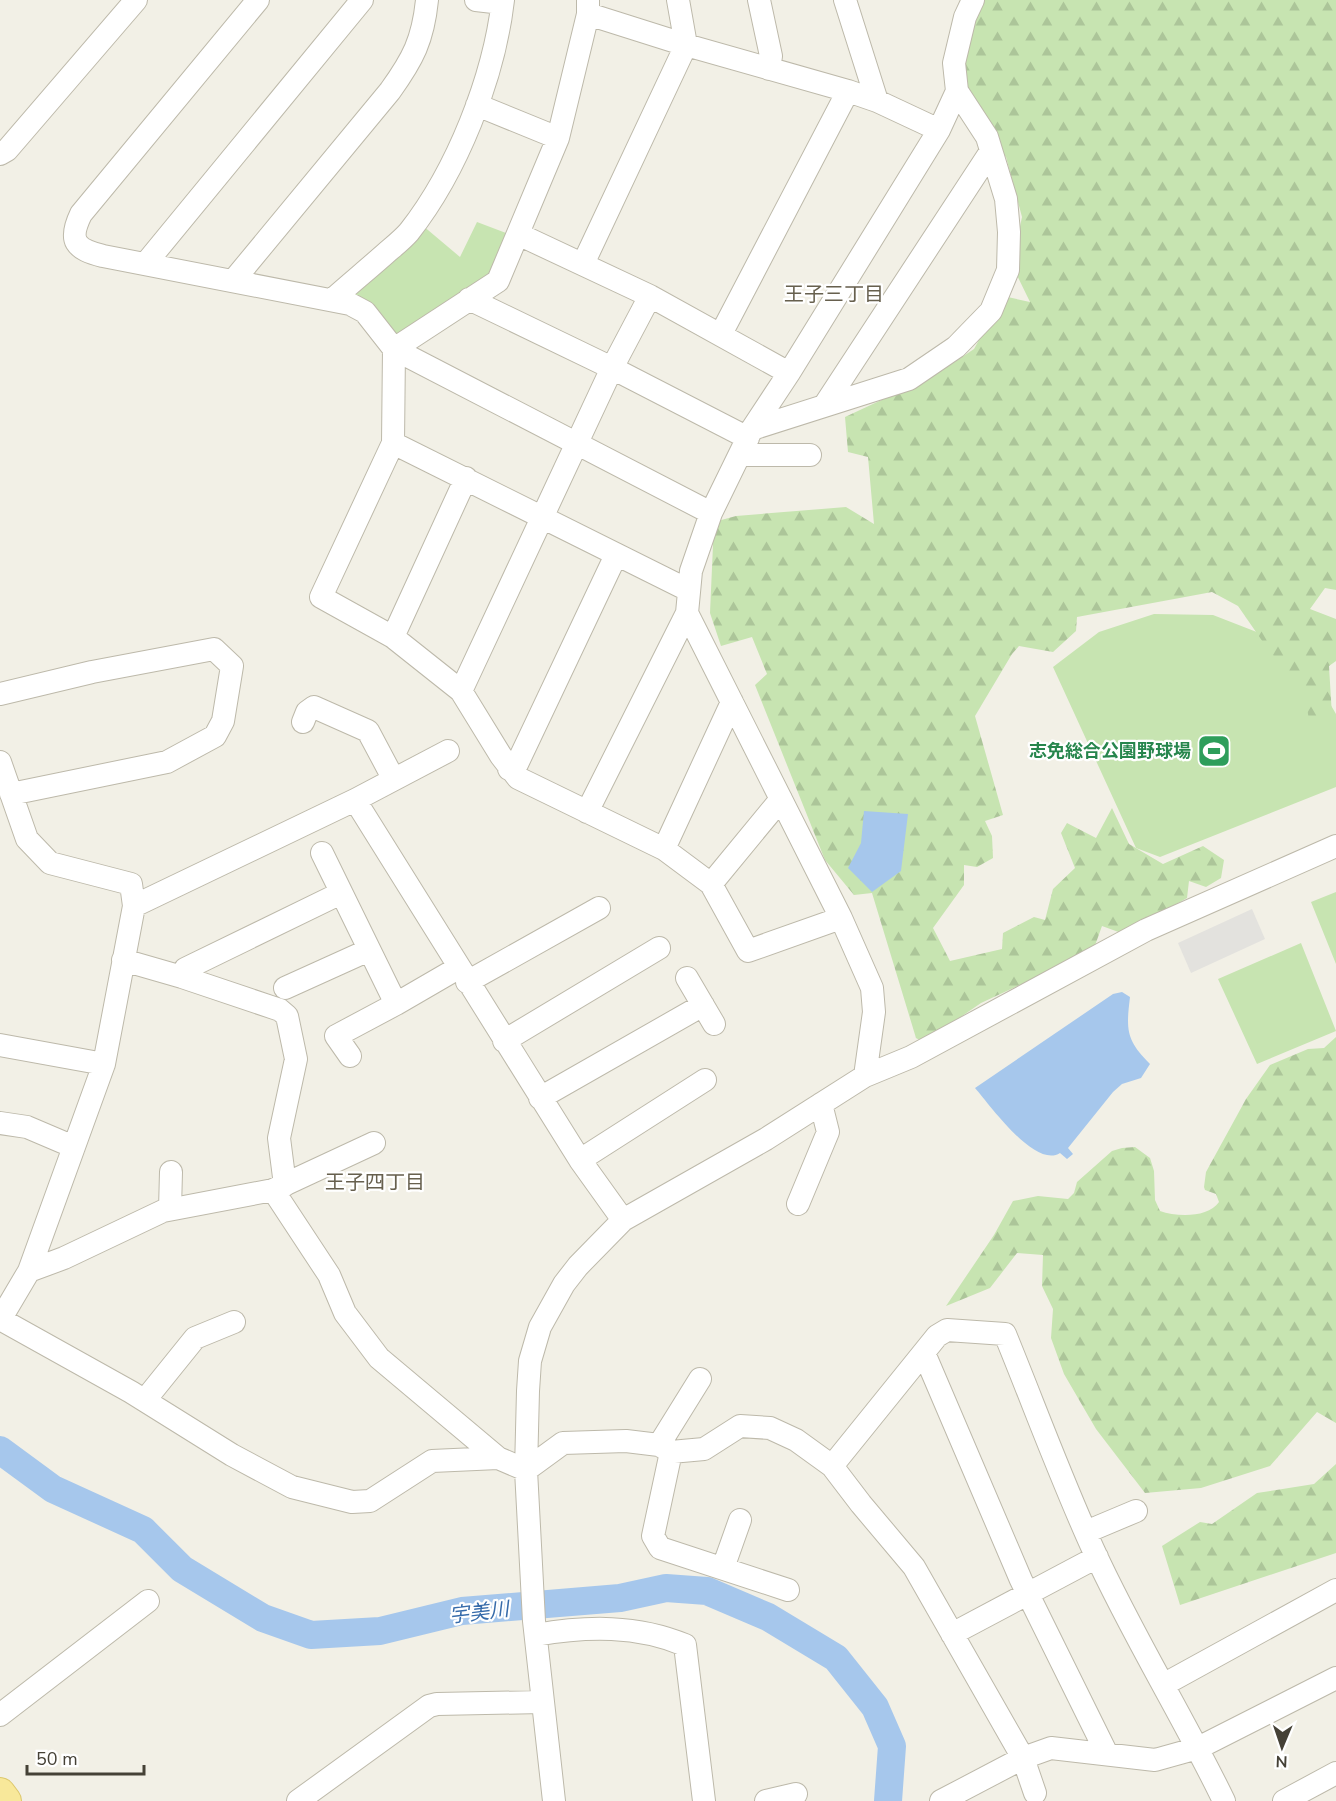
<svg xmlns="http://www.w3.org/2000/svg" width="1336" height="1801" font-family="'Nunito Sans','Noto Sans JP',sans-serif">
	<defs>
		<pattern id="forest-firs" width="22" height="20" patternUnits="userSpaceOnUse" patternTransform="scale(1.5)"><rect width="22" height="20" fill="#c7e4b1"/><path d="M5 1l3.5 6h-7zM16 11l3.5 6h-7z" fill="#acc599"/></pattern>
	</defs>
	<rect width="100%" height="100%" fill="#f2f0e6"/>
	<path fill="#c7e4b1" d="M477,222l29,11 -14,39 -97,71 -46,-47 73,-71 38,32z
		M1154,614l59,1 54,21 45,37 24,41v73l-176,70 -24,-9 -83,-181 46,-35z
		M1336,892v72l-25,-62z
		M1301,943l35,88 -79,33 -39,-85z"/>
	<path fill="url(#forest-firs)" d="M980,0h356v590l-11,-2 -15,21 26,10v42l-7,5 3,50 -23,4 -5,-30 -15,-15 -24,-30 -27,-39 -26,-14 -135,25 -1,14 -23,21 -34,-6 -7,8 -37,62 28,99 -18,6 7,15 1,22 -16,9 -13,-2v20l-31,43 17,33 52,-12 1,-16 31,-16 11,3 8,-31 22,-21 -14,-35 6,-10 29,15 16,-30 17,36 34,20 40,-18 21,14 -3,18 -15,9 -17,-6 -2,17 -63,36 -22,-8 -9,25 -112,52 -32,22 -12,25 -21,-12 -44,-145 -18,2 -29,-35 -70,-175 12,-11 -15,-37 -31,9 -11,-33 4,-91 22,-6 110,-9 28,17 -6,-67 -20,-5 -3,-35 90,-42 39,-26 29,-53 27,6 -18,-37 10,-48 -16,-60 -39,-36 -7,-63z
		M1336,1023v400l-19,-11 -47,54 -69,22 -56,5 -49,-64 -32,-55 -13,-36 2,-29 -11,-23 1,-31 -26,-2 -27,35 -44,18 48,-71 19,-34 25,-5 30,3 6,-6 3,-11 35,-31 10,-3 13,-1 15,11 4,13 1,29 5,11c17,6 48,7 59,-9l-3,-8 -11,-4 -1,-3 2,-15 40,-73 24,-34 38,-16 16,-1 12,-11z
		M1336,1464v89l-156,52 -18,-59 38,-24 12,2 45,-31 57,-9z"/>
	<path fill="#e3e2de" d="M1252,909l13,30 -74,34 -13,-30z"/>
	<path fill="#a6c7ec" d="M864,811l44,3 -7,57 -29,21 -24,-24 13,-25z
		M1122,992l8,5c-4,33 -4,43 20,67l-9,14 -19,6 -9,8 -45,56 5,6 -6,5 -7,-6c-25,16 -70,-48 -85,-65l138,-94z"/>
	<g fill="none" stroke-linecap="round" stroke-linejoin="round">
		<path stroke="#a6c7ec" stroke-width="28" d="M0,1450l53,39 90,41 39,39 81,49 48,17 69,-4 82,-20 158,-13 46,-10 41,3 61,26 68,41 39,49 17,39 -4,55"/>
		<defs>
			<path id="minor" d="M258,0l-177,214c-13,27 -6,35 22,42l247,48 15,8 29,37 317,164
				M476,0l26,3
				M759,0l12,56 -2,13
				M845,0l32,101
				M588,14l98,31 162,46 29,10 62,29
				M477,105l81,33
				M0,154l7,-4 129,-150
				M518,234l132,62 139,77
				M146,263l216,-263
				M583,264l103,-219 -8,-45
				M233,281l157,-190c23,-32 33,-51 37,-91
				M333,299c17,-15 35,-30 52,-45 8,-7 17,-14 24,-22 48,-61 85,-154 94,-232
				M469,299l143,69 136,70
				M721,334l127,-243
				M394,349l-1,94 -72,154 72,40 68,54 40,65 17,22 146,71 47,35 37,67 93,-33
				M394,349l104,-68 60,-143 30,-124v-14
				M824,406l167,-255
				M752,429l157,-50 47,-32 35,-36 17,-41 1,-38 -3,-33 -19,-62 -30,-46
				M393,443l295,147
				M740,455h70
				M687,613l154,305 31,70 2,24 -9,64
				M393,637l73,-159
				M461,691l151,-323 38,-72
				M0,694l92,-22 122,-23 18,17 -9,55 -8,15 -48,26 -156,32
				M303,722l4,-10 7,-5 54,24 25,47
				M0,762l27,77 23,24 81,21 3,22 -30,158 -75,207 -29,49
				M509,769l8,-5 99,-209
				M355,800l93,-49
				M587,812l100,-199 4,-42 20,-58 41,-84 37,-56 150,-243 18,-39 -3,-28 11,-46 8,-17
				M664,849l68,-147
				M322,853l74,151
				M711,884l70,-85
				M134,906l221,-106 225,360 43,60
				M123,960l59,17 98,33 7,6 9,43 -17,79 6,47
				M182,977l3,-8 156,-76
				M687,978l27,46
				M467,982l132,-74
				M285,988l84,-38
				M504,1041l155,-93
				M0,1045l104,19
				M350,1056l-14,-20 60,-32 62,-36
				M540,1098l163,-93
				M0,1123l27,4 47,20
				M580,1160l125,-80
				M273,1190l56,85 16,38 34,45 119,100 28,12 37,-27 63,-2 33,4 12,7 33,-3 36,-23 30,2 26,12 36,26 29,38 53,63 109,191 12,35
				M798,1204l30,-72 -7,-28
				M170,1209l1,-37
				M29,1271l35,-13 99,-47 110,-21 101,-47
				M0,1319l131,73 101,63 60,32 60,15 18,-1 62,-40 66,-3
				M924,1353l97,227 86,174
				M145,1400l50,-62 39,-16
				M659,1445l41,-66
				M671,1452l-18,84 7,12 128,42
				M832,1466l105,-130 10,-6 58,4c29,71 56,145 88,215 39,86 90,167 131,252
				M1086,1532l50,-21
				M723,1568l17,-48
				M952,1634l145,-77
				M536,1635c51,-9 101,-10 149,10l19,156
				M1163,1685l173,-95
				M0,1715l148,-114
				M298,1801l131,-95 8,-2 105,-2
				M554,1801l-20,-180 -8,-151 2,-79 2,-30 10,-34 24,-43 14,-18 45,-46 143,-81 99,-63 46,-19 235,-127 190,-84
				M766,1801l30,-7
				M941,1801l82,-43 28,-10 104,12 43,-12 138,-70
				M1284,1801l52,-28"/>
			<path id="major" d="M0,1793l6,8"/>
		</defs>
		<use href="#minor" stroke="#bdb9aa" stroke-width="24"/>
		<use href="#major" stroke="#dcc76a" stroke-width="32"/>
		<use href="#minor" stroke="#fff" stroke-width="22"/>
		<use href="#major" stroke="#f8e89a" stroke-width="30"/>
	</g>
	<defs>
		<symbol id="stadium-square" viewBox="-11 -11 22 22"><rect x="-9" y="-9" width="18" height="18" rx="4" fill="#2e9e5b" stroke="#fff"/><path d="M0-5a6.5 5 0 1 0 0 10a6.5 5 0 1 0 0-10ZM-3.5-1.8h7v3.6h-7Z" fill="#fff"/></symbol>
	</defs>
	<g fill-rule="evenodd">
		<use href="#stadium-square" x="1195" y="732" width="38" height="38"/>
	</g>
	<g text-anchor="middle" stroke-width="4.5" stroke-linejoin="round" paint-order="stroke">
		<g font-size="18" font-weight="bold" fill="#27864d" stroke="#fff" text-anchor="end">
			<text x="1191" y="757">志免総合公園野球場</text>
		</g>
		<g font-size="20" fill="#67604e" stroke="#fff">
			<text x="834" y="301">王子三丁目</text>
			<text x="375" y="1189">王子四丁目</text>
		</g>
		<g font-size="20" font-style="italic" fill="#366baa" stroke="#fff">
			<text transform="translate(479 1612) rotate(-7)" y="7">宇美川</text>
		</g>
	</g>
	<g transform="translate(1282 1747) rotate(182)" stroke="#ffffff" stroke-width="4.5" paint-order="stroke">
	<path d="M0-4.5L10 22L0 15L-10 22Z" fill="#454136"/>
	<text y="-9" font-size="16" font-weight="bold" text-anchor="middle" fill="#454136">N</text>
	</g>
	<path d="M27 1765v9h117v-9" fill="none" stroke="#454136" stroke-width="3"/>
	<text x="36" y="1765" font-size="18" fill="#454136" stroke="#ffffff" stroke-width="4.5" paint-order="stroke">50 m</text>
</svg>
